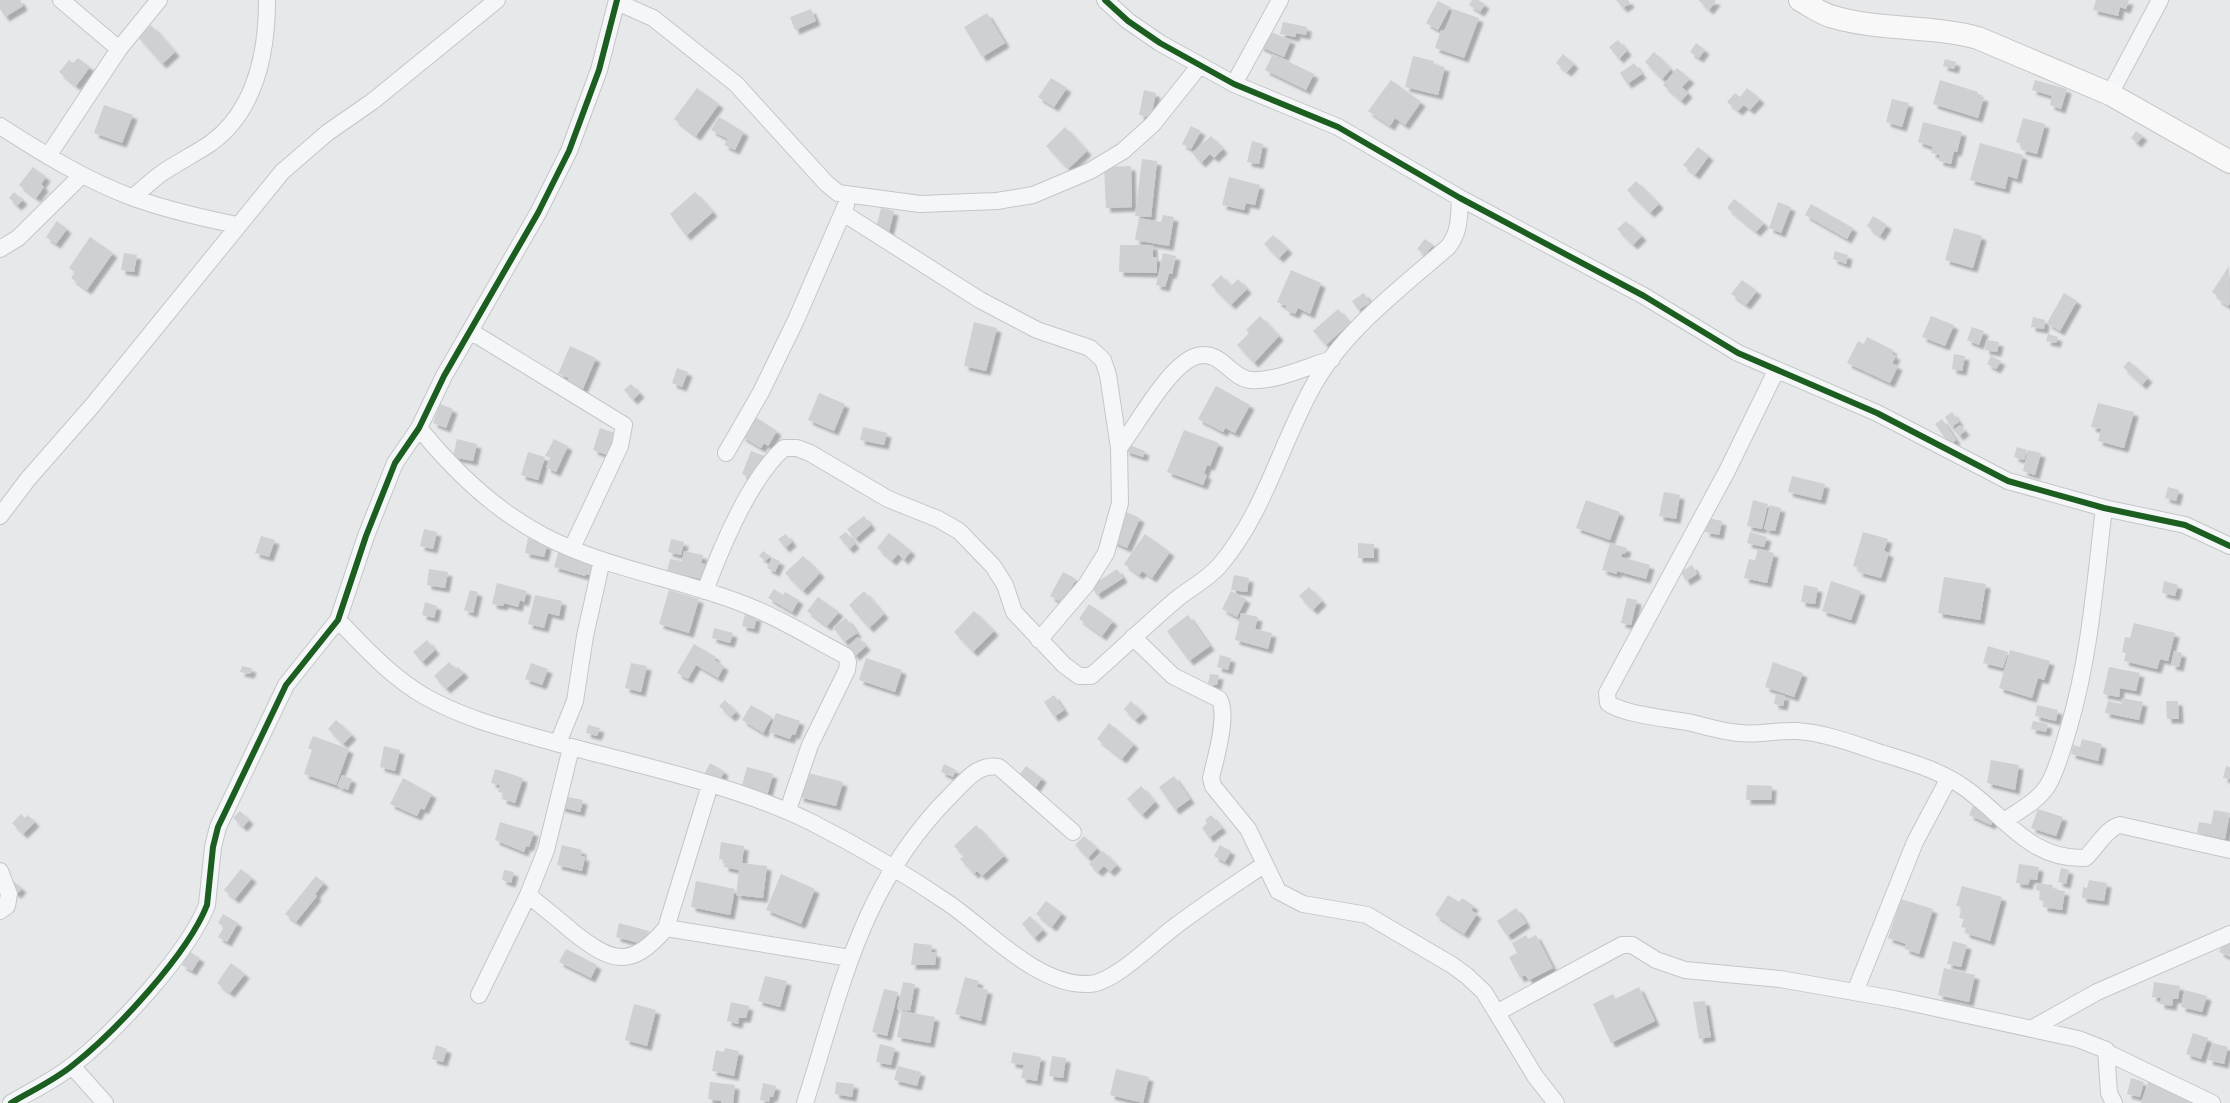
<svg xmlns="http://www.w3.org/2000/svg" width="2230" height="1103" font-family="'Fira Sans Condensed',sans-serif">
	<defs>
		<filter id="shadow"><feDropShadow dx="4.5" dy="4.5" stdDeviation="1" flood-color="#0004"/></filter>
	</defs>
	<rect width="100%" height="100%" fill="#e6e8ea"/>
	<path fill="#ced0d3" filter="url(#shadow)" d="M0,0h20l3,6 -18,11 -5,-8z
		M1472,0h6l7,4 -5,8 -11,-7z
		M1616,0h12l2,3 -7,5z
		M1698,0h16l2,1 -7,9z
		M2096,0h33l-3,9 -6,-2 -2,9 -25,-6z
		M1438,1l12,6 -12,23 -12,-7z
		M811,9l5,12 -21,9 -5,-13z
		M1453,9l26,9 -15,40 -29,-10 6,-18 4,1z
		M987,13l18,30 -23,14 -18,-30z
		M1283,22l24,5 -1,8 -10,-2 -1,4 -15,-3z
		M151,25l24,27 -13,12 -24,-27z
		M1266,30l25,10 -7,17 -25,-11z
		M1618,40l9,11 -8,8 -10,-12z
		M1696,43l9,7 -6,8 -9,-6z
		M1654,52l17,17 -9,10 -17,-17z
		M1273,54l41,20 -8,16 -41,-20z
		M1563,54l11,10 -7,8 -11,-9z
		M1413,56l21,5 -1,3 12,3 -7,28 -33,-8z
		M78,58l12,9 -14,19 -17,-14 10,-12 4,3z
		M1945,59l11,3 -2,7 -11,-3z
		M1634,63l8,11 -15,10 -7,-11z
		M1677,68l13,11 -8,8 6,6 -7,8 -18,-16z
		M1051,78l16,10 -13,19 -16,-10z
		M1391,80l30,22 -16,23 -10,-7 -5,8 -22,-15z
		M1940,80l38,12 -1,4 7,1 -6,21 -45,-14z
		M2035,80l32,9 -6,20 -11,-4 2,-9 -20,-6z
		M697,88l22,16 -23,32 -22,-17z
		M1747,88l13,11 -10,11 -6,-5 -6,6 -11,-9 8,-9 5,4z
		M1144,90l12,3 -5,25 -12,-3z
		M1892,99l17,4 -7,24 -16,-5z
		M104,105l29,10 -11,28 -28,-10z
		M719,117l25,15 -9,18 -11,-5 4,-6 -17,-9z
		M2023,118l22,6 -8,30 -16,-4 1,-6 -6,-2z
		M1923,122l39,10 -5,20 -3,-1 -3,13 -12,-3 1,-6 -9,-2 2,-6 -15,-5z
		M1191,126l10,5 -10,18 -9,-5z
		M1065,127l22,24 -19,18 -22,-23z
		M2136,131l7,5 -6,7 -6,-5z
		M1211,136l12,13 -9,9 -4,-4 -9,9 -9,-10z
		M1252,141l11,3 -4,20 -12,-2z
		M1980,143l43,12 -6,24 -9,-3 -3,13 -35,-9z
		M1698,147l11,9 -14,19 -12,-10z
		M1142,159l15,2 -6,56 -16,-1z
		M1131,166l1,41 -26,1 -2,-41z
		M33,167l13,10 -5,7 3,3 -8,11 -17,-13z
		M1229,177l31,8 -5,20 -9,-2 -2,7 -22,-5z
		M1636,181l23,23 -9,9 -23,-23z
		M14,192l9,8 -6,6 -8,-8z
		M695,192l18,20 -27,24 -16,-22z
		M1734,199l30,24 -8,9 -29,-24z
		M1778,202l13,5 -10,26 -12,-5z
		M1811,204l42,24 -6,11 -42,-24z
		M881,208l13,3 -5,21 -13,-3z
		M1163,215l11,2 -5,29 -34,-6 4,-22 22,4z
		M1873,216l14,9 -7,11 -13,-10z
		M57,221l10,8 -11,15 -10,-7z
		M1626,221l16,15 -9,9 -16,-16z
		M1954,228l28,8 -9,32 -28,-8z
		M1273,235l15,14 -9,9 -15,-14z
		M90,237l23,16 -26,37 -16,-12 4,-6 -6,-4z
		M1425,239l8,6 -8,10 -8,-6z
		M1120,245h33v12h4v16l-38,-1z
		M1835,251l13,4 -2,9 -13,-5z
		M124,253l13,2 -3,17 -13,-2z
		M1163,253l13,3 -4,18h-3l-4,13 -9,-2z
		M2229,266l1,37 -2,3 -11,-7 2,-2 -7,-5z
		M1291,270l30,13 -11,31 -12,-6 -3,6 -10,-4 2,-4 -10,-4z
		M1221,275l10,11 7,-7 9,10 -16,16 -20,-20z
		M1742,280l15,11 -11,14 -15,-11z
		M1364,293l6,10 -12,7 -6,-9z
		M2064,293l13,8 -17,30 -13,-8z
		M1338,309l12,14 -24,22 -13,-14z
		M1260,316l19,20 -25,27 -17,-18 12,-12 -3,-3z
		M1931,316l23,9 -9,21 -23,-9z
		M2033,317l12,3 -1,9 -13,-2z
		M974,322l23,6 -11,43 -22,-5z
		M1972,327l12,4 -5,14 -12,-5z
		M2048,334l10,3 -2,6 -10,-2z
		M1867,337l26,13 -2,3 5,3 -4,7 6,3 -8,17 -43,-20 11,-22 6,3z
		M1987,340l12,2 -2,10 -12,-2z
		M570,346l26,12 -14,33 -16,-7 3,-6 -11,-4z
		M1954,354l11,2 -3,15 -10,-2z
		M1991,356l10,5 -5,8 -9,-5z
		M2129,361l19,17 -6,7 -19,-18z
		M677,368l11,4 -6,15 -10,-4z
		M631,384l9,9 -7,7 -9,-10z
		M1216,386l34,19 -15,28 -10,-5 -2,4 -25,-13z
		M819,393l26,11 -11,27 -26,-11z
		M2098,403l36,9 -10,36 -26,-7 3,-12 -10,-2z
		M440,404l13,5 -7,19 -13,-5z
		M1952,412l7,10 -8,5 -6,-10z
		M754,416l23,15 -9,15 -4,-3 -3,5 -20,-12z
		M1942,419l14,21 -6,5 -15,-21z
		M1960,425l5,6 -6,5 -5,-6z
		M863,427l24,6 -3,12 -24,-5z
		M600,428l18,6 -8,22 -17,-6z
		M1184,430l35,13 -9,23 -3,-1 -3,9 3,1 -4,10 -36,-13z
		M457,439l20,5 -4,17 -20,-4z
		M554,439l14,7 -12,26 -10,-5 5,-9 -6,-2z
		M1127,444l18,7 -2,6 -18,-6z
		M2017,447l10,3 -3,10 -10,-3z
		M2028,450l13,3 -6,22 -12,-4z
		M751,451l14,5 -10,24 -13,-6z
		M528,452l17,5 -7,23 -17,-5z
		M1792,476l33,8 -4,16 -33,-8z
		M2168,487l11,3 -3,11 -11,-3z
		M1664,492l16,3 -4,24 -17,-3z
		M1586,500l34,12 -10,28 -34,-12z
		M1753,500l15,4 -6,25 -15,-3z
		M1770,505l11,3 -6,23 -11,-2z
		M1124,511l16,7 -13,30 -15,-7z
		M864,516l7,9 -16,14 -8,-10z
		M1708,518l14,3 -3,14 -14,-3z
		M424,529l13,3 -4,17 -13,-3z
		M846,532l9,12 -6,5 -10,-12z
		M1750,532l17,5 -3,10 -17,-4z
		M1863,532l25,7 -4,12 5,2 -8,25 -23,-6 1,-4 -6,-2z
		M889,533l22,18 -7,9 -6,-6 -6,7 -15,-13z
		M786,534l6,8 -7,6 -7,-9z
		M1145,534l25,18 -18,26 -10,-7 -3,4 -15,-11z
		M261,536l14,4 -6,17 -14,-4z
		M528,538l19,7 -3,12 -19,-4z
		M671,539l13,3 -3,13 -13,-3z
		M1358,543l16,1v14h-16z
		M1610,543l17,5 -2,6 -3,-1 -1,4 29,8 -4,14 -29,-8v3l-15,-4z
		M1758,549l16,4 -7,30 -23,-5 5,-19 6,1z
		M559,550l38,12 -4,14 -7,-2 -1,2 -31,-9z
		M684,551l19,4 -2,8 4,1 -4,15 -34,-8 3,-12 12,2z
		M763,551l7,5 -4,5 -7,-5z
		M803,556l17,17 -17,18 -18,-18z
		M772,558l8,3 -5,11 -8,-4z
		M1692,565l5,9 -11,7 -5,-9z
		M429,569l19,3 -3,16 -18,-3z
		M1117,569l6,9 -26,17 -6,-9z
		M1063,572l13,7 -13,24 -13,-7z
		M1234,575l15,3 -2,14 -16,-2z
		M1944,577l42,7 -6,36 -42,-7z
		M1831,581l30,10 -10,29 -29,-9z
		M2164,581l14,4 -3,11 -13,-3z
		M497,583l30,8 -3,11 -4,-2 -2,7 -14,-4 -1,3 -11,-2z
		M1804,585l14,3 -3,16 -14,-2z
		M1309,587l13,14 -9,9 -14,-14z
		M774,589l9,6 2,-3 14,8 -7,12 -24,-14z
		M470,590l8,2 -5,21 -9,-3z
		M669,590l30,9 -10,34 -30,-9z
		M864,591l20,23 -15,14 -20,-23z
		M1231,591l15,8 -9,18 -15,-8z
		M535,595l27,6 -3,15 -11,-3 -4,15 -16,-4z
		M818,597l21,15 -12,14 -20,-15z
		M1627,598l10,2 -6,25 -10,-2z
		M425,602l12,4 -3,12 -12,-3z
		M1089,604l24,17 -11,15 -23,-17z
		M974,611l20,20 -21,21 -19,-20z
		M1241,613l17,4 -3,12 17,4 -4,16 -33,-9z
		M745,614l12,3 -3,12 -12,-3z
		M1188,615l22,31 -21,15 -22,-30z
		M846,618l11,15 -13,9 -11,-15z
		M2134,623l41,10 -7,28 -8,-2 -3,10 -33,-8 2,-8 -4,-1 3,-15 5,1z
		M714,628l19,5 -3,10 -18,-5z
		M858,637l8,9 -11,10 -8,-9z
		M427,640l8,10 -13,12 -9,-10z
		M694,644l22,13 -2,3 10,6 -6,12 -22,-13 -8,14 -11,-6z
		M1988,646l20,6 -5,16 -20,-5z
		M2010,650l40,11 -6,19 -6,-2 -6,20 -33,-10z
		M2174,651l8,2 -3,14 -8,-2z
		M1220,655l11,3 -3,12 -11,-3z
		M866,658l36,12 -7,22 -36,-12z
		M449,662l7,7 2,-2 6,6 -18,16 -12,-13z
		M1773,662l30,11 -9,24 -29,-10z
		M531,663l17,6 -6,16 -17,-6z
		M631,663l16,3 -6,26 -16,-4z
		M242,666l10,2 -2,6 -10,-2z
		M2109,667l31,6 -4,18 -16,-3 -1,9 -16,-3z
		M1210,674l9,1 -2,10 -9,-1z
		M1776,694l9,2 -2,10 -9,-2z
		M1054,695l10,15 -10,7 -10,-15z
		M2122,698l21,4 -4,18 -34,-7 3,-12 13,3z
		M725,700l11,12 -5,5 -12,-11z
		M1131,701l12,12 -8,7 -11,-11z
		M2166,701h12l1,18h-12z
		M751,705l21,12 -9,16 -21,-13z
		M2037,705l21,5 -2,11 -21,-5z
		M776,713l24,8 -5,14 -3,-1 -2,5 -21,-7z
		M336,720l16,15 -9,9 -15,-15z
		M2033,721l15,3 -2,8 -15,-3z
		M1109,723l25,21 -12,15 -25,-20z
		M588,725l12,3 -3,8 -11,-3z
		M313,736l36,13 -13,36 -32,-11 8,-24 -4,-2z
		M2082,739l20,5 -4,17 -27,-7 2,-9 7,2z
		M384,746l16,4 -5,21 -15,-4z
		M1991,760l28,5 -4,25 -28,-7z
		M710,763l14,8 -4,10 -15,-8z
		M944,764l12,6 -3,7 -12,-5z
		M1026,766l16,12 -8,12 -17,-12z
		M2226,766l4,1v12l-7,-1z
		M747,767l26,7 -6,22 -26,-7z
		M495,769l28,9 -8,25 -13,-4 2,-6 -6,-1 2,-7 -9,-2z
		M805,772l38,10 -7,24 -37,-9z
		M342,775l10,4 -4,11 -11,-4z
		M1174,776l16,23 -15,11 -16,-23z
		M403,778l29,16 -8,16 -3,-2 -4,8 -27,-12z
		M1747,785l25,1 -1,14h-25z
		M1141,786l14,16 -13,13 -15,-16z
		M563,796l20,4 -3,12 -20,-5z
		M1973,806l22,9 -4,10 -22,-10z
		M2038,809l25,8 -7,19 -25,-8z
		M2214,810l16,3 -5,26 -28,-6 2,-11 12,2z
		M240,811l9,9 -6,7 -10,-9z
		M21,814l4,4 3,-3 7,7 -12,12 -11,-11z
		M1211,815l11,13 -13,10 -7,-10 5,-5 -2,-3z
		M500,822l34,10 -5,15 -3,-1 -2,6 -29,-12z
		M976,825l28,31 -22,20 -5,-5 -3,3 -14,-15 4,-3 -10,-10z
		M1084,836l13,12 -9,10 -13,-13z
		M721,842l23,4 -2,17 25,3 -4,32 -27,-3 3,-25 -15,-3 1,-7 -6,-1z
		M562,845l20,5 -1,6 4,1 -3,14 -25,-6z
		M1220,845l11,6 -6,11 -11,-6z
		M1103,851l14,14 -7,7 -6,-6 -6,6 -9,-8z
		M2019,864l20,3 -2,13 -7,-1 -2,6 -12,-2z
		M2061,868l8,2 -3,14 -8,-2z
		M241,869l11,9 -17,21 -11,-9z
		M504,870l10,2 -3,11 -9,-3z
		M781,874l34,15 -14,35 -35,-14z
		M316,876l8,7 -9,11 2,2 -21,26 -11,-8z
		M2089,880l18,3 -3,18 -22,-3 1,-11 4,1z
		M13,881l9,7 -5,6 -9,-6z
		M696,881l39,8 -5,26 -39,-8z
		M2037,883l16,2 -1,4 13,2 -3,19 -19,-3 1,-6 -5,-1 1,-9 -4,-1z
		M1962,886l40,11 -12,44 -25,-8 1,-5 -5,-1 3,-8 -5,-1 3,-11 -6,-1z
		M1448,895l11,7 3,-4 12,8 -3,4 6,4 -13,20 -29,-19z
		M1901,899l32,10 -14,45 -14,-5 1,-5 -18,-6z
		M1046,901l16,12 -10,14 -16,-13z
		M1516,908l10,15 -19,13 -10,-15z
		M223,914l15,9 -11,19 -9,-5 6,-10 -6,-4z
		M1030,916l13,14 -9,8 -12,-14z
		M619,923l30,8 -3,14 -30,-8z
		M1526,935l2,4 8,-4 17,33 -24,12 -4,-5 -5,3 -11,-21 8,-4 -5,-10z
		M1953,941l14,4 -6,22 -14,-3z
		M2224,941l6,3v13l-11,-5z
		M914,943l18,2 -1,7 5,1 -1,12h-24z
		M566,949l31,16 -6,13 -32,-16z
		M190,952l10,6 -8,13 -10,-6z
		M231,963l14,11 -15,19 -13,-10z
		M1944,968l31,7 -6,27 -31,-7z
		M765,976l22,5 -7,26 -22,-6z
		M965,977l14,4 -2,6 11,3 -7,31 -26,-7z
		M903,982l12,2 -5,27 -13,-2z
		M2154,982l26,4 -2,13h-5l-1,7 -12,-2 1,-6 -9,-1z
		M1639,987l16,34 -44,22 -18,-39 20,-10 2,5z
		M884,989l14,3 -11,44 -15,-4z
		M2185,990l22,6 -5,16 -21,-5z
		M1705,1001l6,36 -12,2 -6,-37z
		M731,1002l18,4 -3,12h-7l-1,6 -11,-3z
		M634,1004l22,6 -9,36 -22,-6z
		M902,1011l33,6 -5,26 -33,-6z
		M2193,1033l15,5 -7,21 -15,-5z
		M2213,1043l15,4 -4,17 -16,-4z
		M880,1044l15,4 -4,17 -15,-3z
		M436,1045l11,4 -4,13 -11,-3z
		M725,1048l14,3 -5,25 -22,-5 4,-21 8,2z
		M1013,1052l28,5 -4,24 -16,-3 3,-13 -13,-2z
		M1052,1056l14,2 -3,20 -14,-2z
		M898,1066l23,6 -4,14 -23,-6z
		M1116,1069l33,8 -6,26 -33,-8z
		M2131,1078l13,4 -4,15 -13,-3z
		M710,1082l25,3 -2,18h-12v-2l-13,-2z
		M836,1082l18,2 -2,13 -17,-3z
		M2148,1082l56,18 -1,3h-62z
		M763,1083l13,3 -3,11h-3l-1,5 -9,-2z"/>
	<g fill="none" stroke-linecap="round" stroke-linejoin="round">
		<defs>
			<path id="street" d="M61,0l58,49
				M1105,0l23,21 32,22 74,41 104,43 122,71 184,98 94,57 139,60 131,68 96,27 81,17 45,21
				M617,2l36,16 83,66 90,99 12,10 82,11 77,-3 36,-6 57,-24 33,-20 30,-27 47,-59
				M1234,84l46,-84
				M2110,94l50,-94
				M0,126c42,27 87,55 134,72 34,12 68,20 103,27
				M48,156l71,-107 40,-49
				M133,197c10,-8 19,-17 29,-24 16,-11 33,-19 49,-30 45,-33 56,-91 56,-143
				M843,213l137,87 57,30 53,18 13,12 5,15 11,73 1,55 -14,50 -20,32 -47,55
				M0,249l18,-11 64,-63
				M470,331l154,94 -4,21 -48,102
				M1776,371l-49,100 -120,222 1,10c16,12 64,16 84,20 16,4 32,9 48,10 19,2 38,-3 57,-2 29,2 57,13 84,22 26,8 58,17 81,33 42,28 66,74 123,72 11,-9 21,-30 35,-33l110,25
				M419,428c35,43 75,82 125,108 67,35 145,44 214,74 30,13 59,31 88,46l2,6 -1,8 -37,75 -22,65
				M1119,448c18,-23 51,-85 78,-92 24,-7 34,23 54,24 24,2 58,-14 81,-21
				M726,453l35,-61 35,-72 50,-115
				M0,516l28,-37 64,-73 190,-234 45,-39 46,-32 124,-101
				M705,591c16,-43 44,-112 79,-143h13l13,5 78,46 50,20 21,12 34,35 12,19 9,27 50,53 15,11h12c29,-25 57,-53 87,-78 14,-11 30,-19 42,-33 44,-52 60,-119 92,-177 30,-56 89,-100 136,-141 12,-15 11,-30 12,-49
				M338,620c27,28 54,58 88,77 41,23 85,33 130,46 81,22 180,42 255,79 47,24 93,51 137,81 40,27 90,84 142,81 25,-2 63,-41 83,-56 30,-23 61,-43 92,-64
				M1133,637l40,39 46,23c10,16 -4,61 -8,79l2,8 35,43 30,62 25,13 64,11 85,50 15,11 17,16 51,84 21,27
				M558,743l17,-42 10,-65 17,-76
				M2004,821c16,-11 34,-20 44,-36 10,-17 15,-39 21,-58 21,-71 26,-145 35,-219
				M0,871l9,23 -2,12 -7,5
				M528,895c15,12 30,24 45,37 38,30 58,38 93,-4l44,-143
				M666,928l184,30
				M1855,992l60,-150 34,-64
				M479,995l49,-100 18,-45 25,-102
				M1498,1012l124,-67h10l24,15 29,10 95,9 114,20 184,40 28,11 3,43 5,10
				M2031,1029l66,-37 133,-58
				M2108,1053l104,50
				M72,1066l33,37
				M11,1103c20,-12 44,-23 62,-38 42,-33 115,-111 134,-160l6,-58 5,-20 68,-142 52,-65 28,-84 29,-73 24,-35 25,-52 94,-163 31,-62 30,-81 18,-70
				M805,1103c37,-116 56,-219 147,-309 13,-13 26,-31 47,-27l74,65"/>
			<path id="secondary" d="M1800,0c9,5 20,13 30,16 48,15 100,9 148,22l132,56 120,68"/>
		</defs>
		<use href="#street" stroke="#c4c6c8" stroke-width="18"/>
		<use href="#secondary" stroke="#c4c6c8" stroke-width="24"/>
		<use href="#street" stroke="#f5f6f7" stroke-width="16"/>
		<use href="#secondary" stroke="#f8f8f8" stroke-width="22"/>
		<defs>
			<path id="cycleway" d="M1105,0l23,21 32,22 74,41 104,43 122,71 184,98 94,57 139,60 131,68 96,27 81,17 45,21
				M11,1103c20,-12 44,-23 62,-38 42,-33 115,-111 134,-160l6,-58 5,-20 68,-142 52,-65 28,-84 29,-73 24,-35 25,-52 94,-163 31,-62 30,-81 18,-70"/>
		</defs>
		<use href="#cycleway" stroke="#f4f6f9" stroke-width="9"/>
		<use href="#cycleway" stroke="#1b5e20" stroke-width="6"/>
	</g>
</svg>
